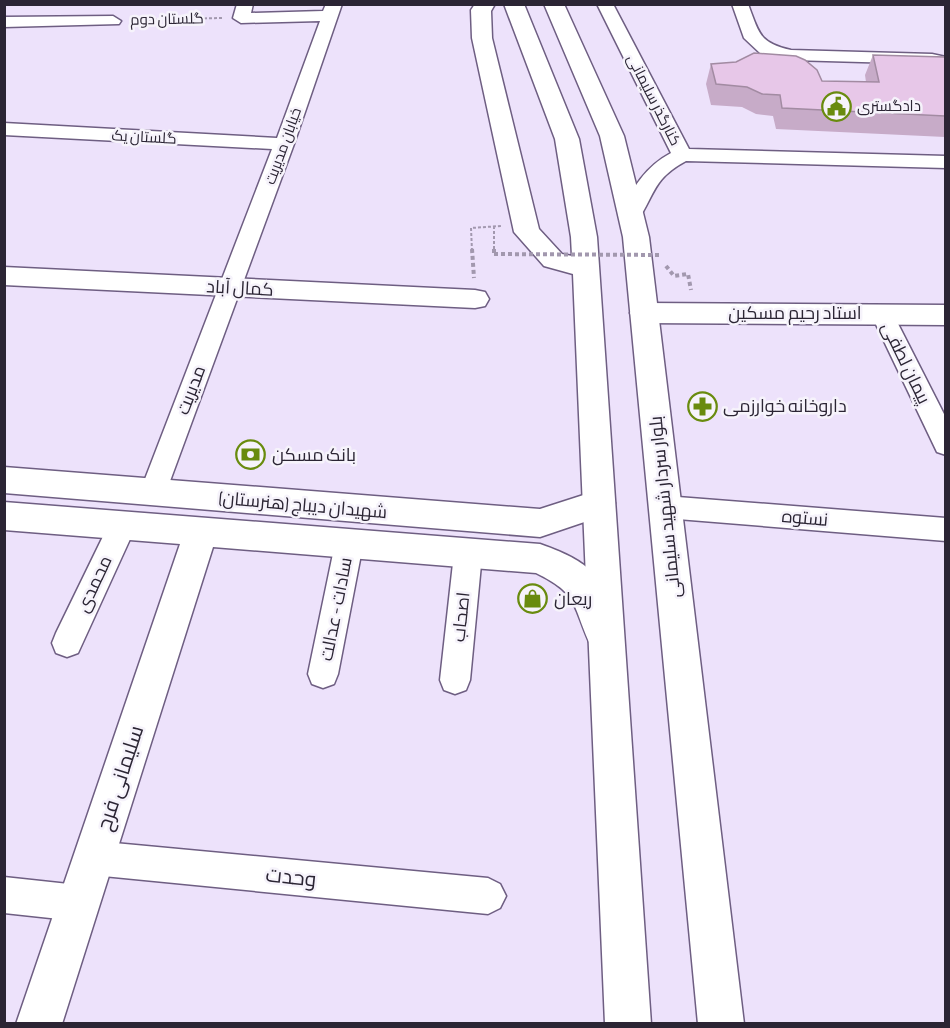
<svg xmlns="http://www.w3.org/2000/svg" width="950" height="1028" font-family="'Sofia Sans Condensed',Cairo,sans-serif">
	<rect width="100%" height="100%" fill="#ede2fb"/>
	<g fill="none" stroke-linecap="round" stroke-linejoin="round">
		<defs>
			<path id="minor" d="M237,4h16l-2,9 72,-2 3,-7h16l-48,140 -128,348 -4,8 -9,3 -9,-3 -4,-8 132,-343 -268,-14v-12l273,15 43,-117 -79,2 -8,-5z
				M597,4h16l76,145 257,7v12l-260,-7c-33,18 -30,31 -48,59l-7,2 -7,-2 -3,-5c11,-27 24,-48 50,-62z
				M732,4h16c11,29 11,39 43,46l141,4 14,3v10l-14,-3 -141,-4 -30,-6 -17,-16z
				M113,16l8,5 -2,3 -115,3v-10z
				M882,306l8,2 3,6 53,104v37l-9,-3 -66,-138 3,-6z
				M665,496l281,22v23l-281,-23 -9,-3 -4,-8 4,-8z
				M122,515l10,3 4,8 -58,127 -11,4 -11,-4 -4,-10 4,-10 56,-115z
				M349,532l10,4 4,8 -25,130 -4,10 -11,4 -11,-4 -4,-10 27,-130 4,-8z
				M468,542l10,4 4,8 -12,126 -4,10 -11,4 -11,-4 -4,-10 14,-126 4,-8z
				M93,841l395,37 12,6 6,12 -6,12 -12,6 -395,-39 -12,-5 -5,-12 5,-12z
				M4,877l74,8 12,6 6,12 -6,12 -12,6 -74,-8z"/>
			<path id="tertiary" d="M644,303l302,2v20l-302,-2 -10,-3 -4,-7 4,-7z"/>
			<path id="secondary" d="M4,267l471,23 10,2 4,7 -4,7 -10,2 -471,-23z
				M4,467l536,42 59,-19 12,3 4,10 -4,10 -71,24 -536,-44z
				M4,502l536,42c59,21 59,33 81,88l-5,12 -13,4 -13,-4c-18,-40 -11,-50 -54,-71l-323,-26 -151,477h-46l164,-480 -176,-14z"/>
			<path id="trunk" d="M475,4h20l-4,7 1,27 47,191 23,25 10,2 -1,-19 -16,-98 -51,-135h20l55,135 18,98 54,787h-46l-32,-750 -29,-8 -30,-34 -42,-194 -1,-28z
				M544,4h20l60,132 25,101 95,787h-46l-75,-787 -23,-101z"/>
		</defs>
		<use href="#minor" stroke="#6e5e82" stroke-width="3"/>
		<use href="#tertiary" stroke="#6e5e82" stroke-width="3"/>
		<use href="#secondary" stroke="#6e5e82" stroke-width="3"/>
		<use href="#trunk" stroke="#6e5e82" stroke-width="3"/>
		<path stroke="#a298ae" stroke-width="2" stroke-dasharray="3 2" stroke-linecap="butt" d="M134,20l88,-2
			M494,226v25
			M472,251l-1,-23 30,-2"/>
		<path stroke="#a298ae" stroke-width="4" stroke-dasharray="4 3" stroke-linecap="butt" d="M472,249l2,29
			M494,249v5
			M666,266l8,10 14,-2 3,16"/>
		<use href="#minor" fill="#fff" fill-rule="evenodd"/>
		<use href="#tertiary" fill="#fff" fill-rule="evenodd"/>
		<use href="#secondary" fill="#fff" fill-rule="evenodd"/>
		<use href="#trunk" fill="#fff" fill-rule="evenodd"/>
		<path stroke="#a298ae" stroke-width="4" stroke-dasharray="4 3" stroke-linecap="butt" d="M494,254l165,1"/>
	</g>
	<path fill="#c7abc8" d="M873,55l72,2v80l-169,-8 -3,-13 -17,-2 -14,-7 -31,-2 -5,-21 5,-20 111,17 44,1 -1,-7z"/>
	<path fill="#e7c7e8" stroke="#a28ba2" stroke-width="1.5" d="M754,53l42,3 9,4 12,10 5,11 57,1 -6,-27 72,2v59l-163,-8 -2,-13 -18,-1 -15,-7 -31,-3 -5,-20 25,-2z"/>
	<defs>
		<symbol id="civic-ring" viewBox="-11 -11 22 22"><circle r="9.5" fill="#f6f3fb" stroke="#698b0e" stroke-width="1.5"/><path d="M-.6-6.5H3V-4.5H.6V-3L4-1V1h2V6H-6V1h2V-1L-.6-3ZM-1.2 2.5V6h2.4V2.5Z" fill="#698b0e"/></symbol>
		<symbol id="pharmacy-ring" viewBox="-11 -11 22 22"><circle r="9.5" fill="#f6f3fb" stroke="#698b0e" stroke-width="1.5"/><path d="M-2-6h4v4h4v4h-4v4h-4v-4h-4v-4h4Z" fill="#698b0e"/></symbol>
		<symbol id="bank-ring" viewBox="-11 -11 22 22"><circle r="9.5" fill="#f6f3fb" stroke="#698b0e" stroke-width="1.5"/><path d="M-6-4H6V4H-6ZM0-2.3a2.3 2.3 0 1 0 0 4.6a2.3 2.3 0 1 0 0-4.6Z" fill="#698b0e"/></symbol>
		<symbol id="shop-ring" viewBox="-11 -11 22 22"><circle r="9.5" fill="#f6f3fb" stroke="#698b0e" stroke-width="1.5"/><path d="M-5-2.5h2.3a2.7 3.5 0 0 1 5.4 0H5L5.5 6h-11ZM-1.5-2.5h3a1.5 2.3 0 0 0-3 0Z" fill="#698b0e"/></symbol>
	</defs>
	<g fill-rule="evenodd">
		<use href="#civic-ring" x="820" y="90" width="33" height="33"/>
		<use href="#pharmacy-ring" x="686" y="390" width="33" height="33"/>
		<use href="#bank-ring" x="234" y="438" width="33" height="33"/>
		<use href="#shop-ring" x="516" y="582" width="33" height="33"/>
	</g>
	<g text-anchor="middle" stroke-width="5" stroke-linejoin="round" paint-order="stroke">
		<g font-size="15" fill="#2b2534" stroke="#f6f3fb">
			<text transform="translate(167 19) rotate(-1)" y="5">گلستان دوم</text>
			<text transform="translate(654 100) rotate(63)" y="5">کنارگذر سلیمانی</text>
			<text transform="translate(144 137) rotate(3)" y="5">گلستان یک</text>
			<text transform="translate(283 146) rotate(-70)" y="5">خیابان مدیریت</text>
		</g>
		<g font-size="15" fill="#2b2534" stroke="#f6f3fb" text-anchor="start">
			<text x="857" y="111">دادگستری</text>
		</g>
		<g font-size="18" fill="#2b2534" stroke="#f6f3fb">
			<text transform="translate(240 288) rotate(3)" y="6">کمال آباد</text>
			<text x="795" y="319">استاد رحیم مسکین</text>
			<text transform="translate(906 363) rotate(64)" y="6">پیمان لطفی</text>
			<text transform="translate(191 390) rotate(-69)" y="6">مدیریت</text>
			<text transform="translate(303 505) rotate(5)" y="6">شهیدان دیباج (هنرستان)</text>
			<text transform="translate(665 507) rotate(-96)" y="6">بلوار سردار شهید سلیمانی</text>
			<text transform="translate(805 518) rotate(5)" y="6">نستوه</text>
			<text transform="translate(94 584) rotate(-65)" y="6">محمدی</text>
			<text transform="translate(336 609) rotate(-79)" y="6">سادات - عدالت</text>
			<text transform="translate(461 617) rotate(-84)" y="6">اصحاب</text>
		</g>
		<g font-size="18" fill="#2b2534" stroke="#f6f3fb" text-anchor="start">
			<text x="723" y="412">داروخانه خوارزمی</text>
			<text x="272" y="461">بانک مسکن</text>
			<text x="554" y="605">ریعان</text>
		</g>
		<g font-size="21" fill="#2b2534" stroke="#f6f3fb">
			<text transform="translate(120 778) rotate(-72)" y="7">سلیمانی فرح</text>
			<text transform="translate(291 877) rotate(6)" y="7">وحدت</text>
		</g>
	</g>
	<rect width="950" height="1028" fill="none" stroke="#2b2534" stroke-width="12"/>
</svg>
